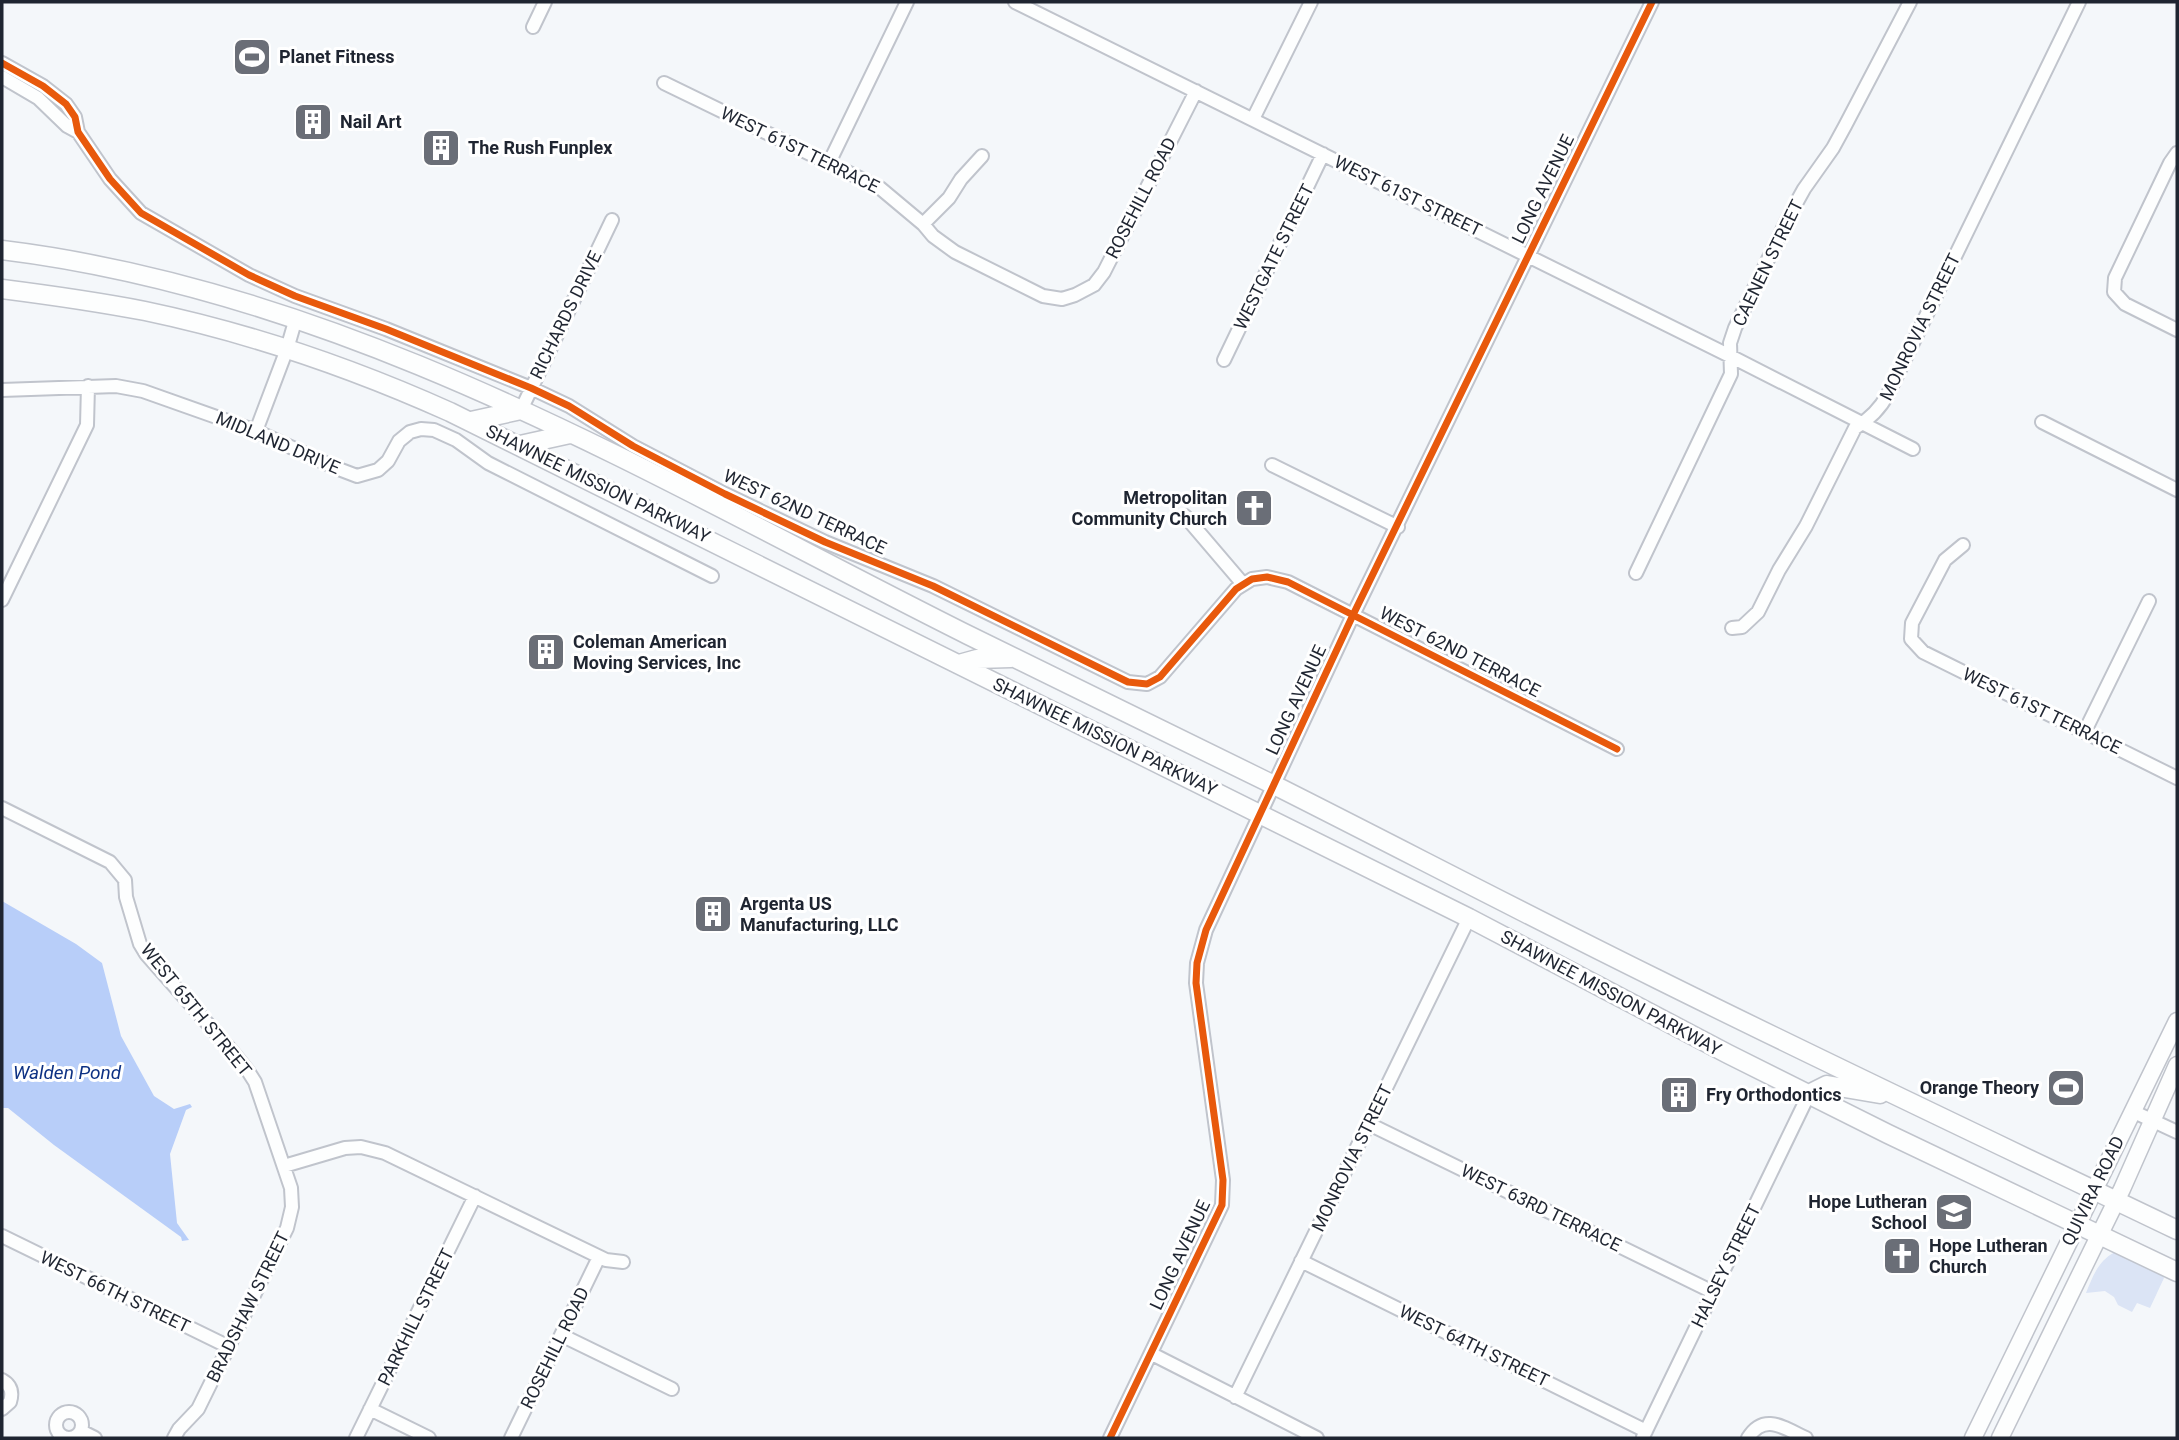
<svg xmlns="http://www.w3.org/2000/svg" width="2179" height="1440" font-family="Roboto,sans-serif">
	<rect width="100%" height="100%" fill="#f4f7fa"/>
	<path fill="#dbe4f5" d="M2115,1252l9,2 38,18 2,6 -14,30 -13,-5 -5,9 -14,-7 -4,-8 -9,-6 -19,2c7,-17 12,-32 29,-41z"/>
	<path fill="#b8cef9" d="M2,901l74,43 26,19 19,73 33,60 20,13 16,-5 2,3 -6,3 -16,44 7,69 12,17 -7,1 -1,-4 -127,-92 -46,-37h-6z"/>
	<g fill="none" stroke-linecap="round" stroke-linejoin="round">
		<defs>
			<path id="minor" d="M1015,2l715,354 183,93
				M533,27l12,-25
				M2,63l41,23 23,18 9,13 3,15 32,47 31,34 108,62 46,21 91,33 145,59 38,18 64,40 92,48 100,48 108,44 195,96 19,2 13,-7 76,-88 16,-10 15,-2 21,5 329,167
				M2,77l36,21 29,28 11,6
				M664,83l216,105 43,36 10,12 22,16 88,44 19,3 13,-4 19,-10 10,-13 92,-181
				M1253,119l58,-117
				M2177,153l-7,10 -55,115 -1,14 11,12 52,26
				M829,163l78,-161
				M923,224l26,-26 12,-19 21,-23
				M1224,360l99,-206
				M2,390l114,-4 27,5 113,40 80,37 21,8 21,-6 10,-9 11,-20 11,-9 11,-3 13,1 22,10 32,23 224,113
				M521,410l91,-190
				M2042,422l135,68
				M256,431l31,-82 9,-31
				M1272,465l126,62
				M1185,516l58,68
				M1963,545l-18,15 -33,63 -1,16 12,13 254,126
				M1636,573l95,-199 -1,-31 5,-15 54,-112 15,-27 29,-41 12,-22 65,-124
				M2,600l85,-175 1,-39
				M1732,628l10,-1 16,-15 21,-42 27,-44 49,-98c15,-9 25,-19 33,-34l191,-392
				M2085,731l64,-130
				M2,808l108,54 15,18 1,17 14,47 6,10 85,96 17,21 7,11 36,106 1,19 -5,21 -89,181 -19,20 -5,9
				M2132,1111l45,21
				M1369,1124l344,168
				M284,1166l61,-18 16,-1 24,6 221,107 17,2
				M2,1236l227,111
				M1301,1261l345,170
				M561,1335l111,54
				M1152,1354l165,84
				M2,1380c9,5 11,12 8,22l-8,7
				M1235,1397l234,-479
				M370,1409l59,29
				M56 1425a13 13 0 1 1 26 0a13 13 0 1 1-26 0Z
				M81,1431l14,7
				M1643,1437l166,-343
				M356,1438l119,-242
				M511,1438l88,-181
				M1110,1438l112,-233 1,-25 -27,-197 1,-20 9,-33 147,-315 299,-613
				M1748,1438c16,-26 36,-10 58,0"/>
			<path id="major" d="M1973,1438l204,-417
				M2000,1438l122,-249 55,-124"/>
			<path id="highway" d="M2,250c351,43 656,230 966,385 104,52 210,102 314,154 125,63 249,128 375,190 173,86 347,168 520,251
				M2,289c47,6 96,13 143,22 105,22 207,57 305,101l1019,506 259,136 160,80 289,138
				M471,421l50,-11
				M520,445l50,-11
				M959,664l18,-5 34,-1
				M1809,1094l18,-9 53,9"/>
		</defs>
		<use href="#minor" stroke="#c0c4cc" stroke-width="16"/>
		<use href="#major" stroke="#c0c4cc" stroke-width="19"/>
		<use href="#highway" stroke="#c0c4cc" stroke-width="21"/>
		<use href="#minor" stroke="#fdfefe" stroke-width="12"/>
		<use href="#major" stroke="#fdfefe" stroke-width="16"/>
		<use href="#highway" stroke="#fdfefe" stroke-width="18"/>
		<defs>
			<path id="cycleway" d="M2,63l41,23 23,18 9,13 3,15 32,47 31,34 108,62 46,21 91,33 145,59 38,18 64,40 92,48 100,48 108,44 195,96 19,2 13,-7 76,-88 16,-10 15,-2 21,5 329,167
				M1110,1438l112,-233 1,-25 -27,-197 1,-20 9,-33 147,-315 299,-613"/>
		</defs>
		<use href="#cycleway" stroke="#fff" stroke-width="11"/>
		<use href="#cycleway" stroke="#e8590c" stroke-width="7"/>
	</g>
	<defs>
		<symbol id="stadium-square" viewBox="-11 -11 22 22"><rect x="-9" y="-9" width="18" height="18" rx="4" fill="#6a6e77" stroke="#fff"/><path d="M0-5a6.5 5 0 1 0 0 10a6.5 5 0 1 0 0-10ZM-3.5-1.8h7v3.6h-7Z" fill="#fff"/></symbol>
		<symbol id="building-square" viewBox="-11 -11 22 22"><rect x="-9" y="-9" width="18" height="18" rx="4" fill="#6a6e77" stroke="#fff"/><path d="M-4-6H4V6H1V3H-1V6H-4ZM-2.5-4.3h1.7v1.8h-1.7ZM.8-4.3h1.7v1.8H.8ZM-2.5-1h1.7V.8h-1.7ZM.8-1h1.7V.8H.8Z" fill="#fff"/></symbol>
		<symbol id="church-square" viewBox="-11 -11 22 22"><rect x="-9" y="-9" width="18" height="18" rx="4" fill="#6a6e77" stroke="#fff"/><path d="M-1.2-6h2.4v3.5h3.3v2.4h-3.3V6h-2.4V-.1h-3.3v-2.4h3.3Z" fill="#fff"/></symbol>
		<symbol id="school-square" viewBox="-11 -11 22 22"><rect x="-9" y="-9" width="18" height="18" rx="4" fill="#6a6e77" stroke="#fff"/><path d="M0-5L7-2L0 1L-7-2ZM-4 1L0 2.5L4 1V4Q0 6-4 4Z" fill="#fff"/></symbol>
	</defs>
	<g fill-rule="evenodd">
		<use href="#stadium-square" x="230" y="35" width="44" height="44"/>
		<use href="#building-square" x="291" y="100" width="44" height="44"/>
		<use href="#building-square" x="419" y="126" width="44" height="44"/>
		<use href="#church-square" x="1232" y="486" width="44" height="44"/>
		<use href="#building-square" x="524" y="630" width="44" height="44"/>
		<use href="#building-square" x="691" y="892" width="44" height="44"/>
		<use href="#stadium-square" x="2044" y="1066" width="44" height="44"/>
		<use href="#building-square" x="1657" y="1073" width="44" height="44"/>
		<use href="#school-square" x="1932" y="1190" width="44" height="44"/>
		<use href="#church-square" x="1880" y="1234" width="44" height="44"/>
	</g>
	<g text-anchor="middle" stroke-width="6" stroke-linejoin="round" paint-order="stroke">
		<g font-size="18" font-weight="bold" fill="#1f2531" stroke="#fff" text-anchor="start">
			<text x="279" y="63">Planet Fitness</text>
			<text x="340" y="128">Nail Art</text>
			<text x="468" y="154">The Rush Funplex</text>
			<text x="1227" y="504" text-anchor="end">Metropolitan<tspan x="1227" dy="21">Community Church</tspan></text>
			<text x="573" y="648">Coleman American<tspan x="573" dy="21">Moving Services, Inc</tspan></text>
			<text x="740" y="910">Argenta US<tspan x="740" dy="21">Manufacturing, LLC</tspan></text>
			<text x="2039" y="1094" text-anchor="end">Orange Theory</text>
			<text x="1706" y="1101">Fry Orthodontics</text>
			<text x="1927" y="1208" text-anchor="end">Hope Lutheran<tspan x="1927" dy="21">School</tspan></text>
			<text x="1929" y="1252">Hope Lutheran<tspan x="1929" dy="21">Church</tspan></text>
		</g>
		<g font-size="18" fill="#1f2531" stroke="#fff">
			<text transform="translate(800 150) rotate(26)" y="6">WEST 61ST TERRACE</text>
			<text transform="translate(1543 189) rotate(-64)" y="6">LONG AVENUE</text>
			<text transform="translate(1408 196) rotate(26)" y="6">WEST 61ST STREET</text>
			<text transform="translate(1141 198) rotate(-63)" y="6">ROSEHILL ROAD</text>
			<text transform="translate(1274 257) rotate(-64)" y="6">WESTGATE STREET</text>
			<text transform="translate(1768 263) rotate(-64)" y="6">CAENEN STREET</text>
			<text transform="translate(566 315) rotate(-64)" y="6">RICHARDS DRIVE</text>
			<text transform="translate(1920 327) rotate(-64)" y="6">MONROVIA STREET</text>
			<text transform="translate(278 443) rotate(23)" y="6">MIDLAND DRIVE</text>
			<text transform="translate(598 484) rotate(26)" y="6">SHAWNEE MISSION PARKWAY</text>
			<text transform="translate(805 512) rotate(25)" y="6">WEST 62ND TERRACE</text>
			<text transform="translate(1460 652) rotate(27)" y="6">WEST 62ND TERRACE</text>
			<text transform="translate(1296 700) rotate(-65)" y="6">LONG AVENUE</text>
			<text transform="translate(2042 711) rotate(26)" y="6">WEST 61ST TERRACE</text>
			<text transform="translate(1105 737) rotate(26)" y="6">SHAWNEE MISSION PARKWAY</text>
			<text transform="translate(1611 993) rotate(28)" y="6">SHAWNEE MISSION PARKWAY</text>
			<text transform="translate(196 1010) rotate(51)" y="6">WEST 65TH STREET</text>
			<text transform="translate(1352 1158) rotate(-64)" y="6">MONROVIA STREET</text>
			<text transform="translate(2093 1191) rotate(-64)" y="6">QUIVIRA ROAD</text>
			<text transform="translate(1541 1208) rotate(26)" y="6">WEST 63RD TERRACE</text>
			<text transform="translate(1180 1255) rotate(-65)" y="6">LONG AVENUE</text>
			<text transform="translate(1726 1266) rotate(-64)" y="6">HALSEY STREET</text>
			<text transform="translate(115 1292) rotate(26)" y="6">WEST 66TH STREET</text>
			<text transform="translate(248 1307) rotate(-64)" y="6">BRADSHAW STREET</text>
			<text transform="translate(416 1317) rotate(-64)" y="6">PARKHILL STREET</text>
			<text transform="translate(1474 1346) rotate(26)" y="6">WEST 64TH STREET</text>
			<text transform="translate(555 1348) rotate(-64)" y="6">ROSEHILL ROAD</text>
		</g>
		<g font-size="19" font-style="italic" fill="#0d3183" stroke="#fff">
			<text x="67" y="1079">Walden Pond</text>
		</g>
	</g>
	<rect width="2179" height="1440" fill="none" stroke="#1f2531" stroke-width="7"/>
</svg>
